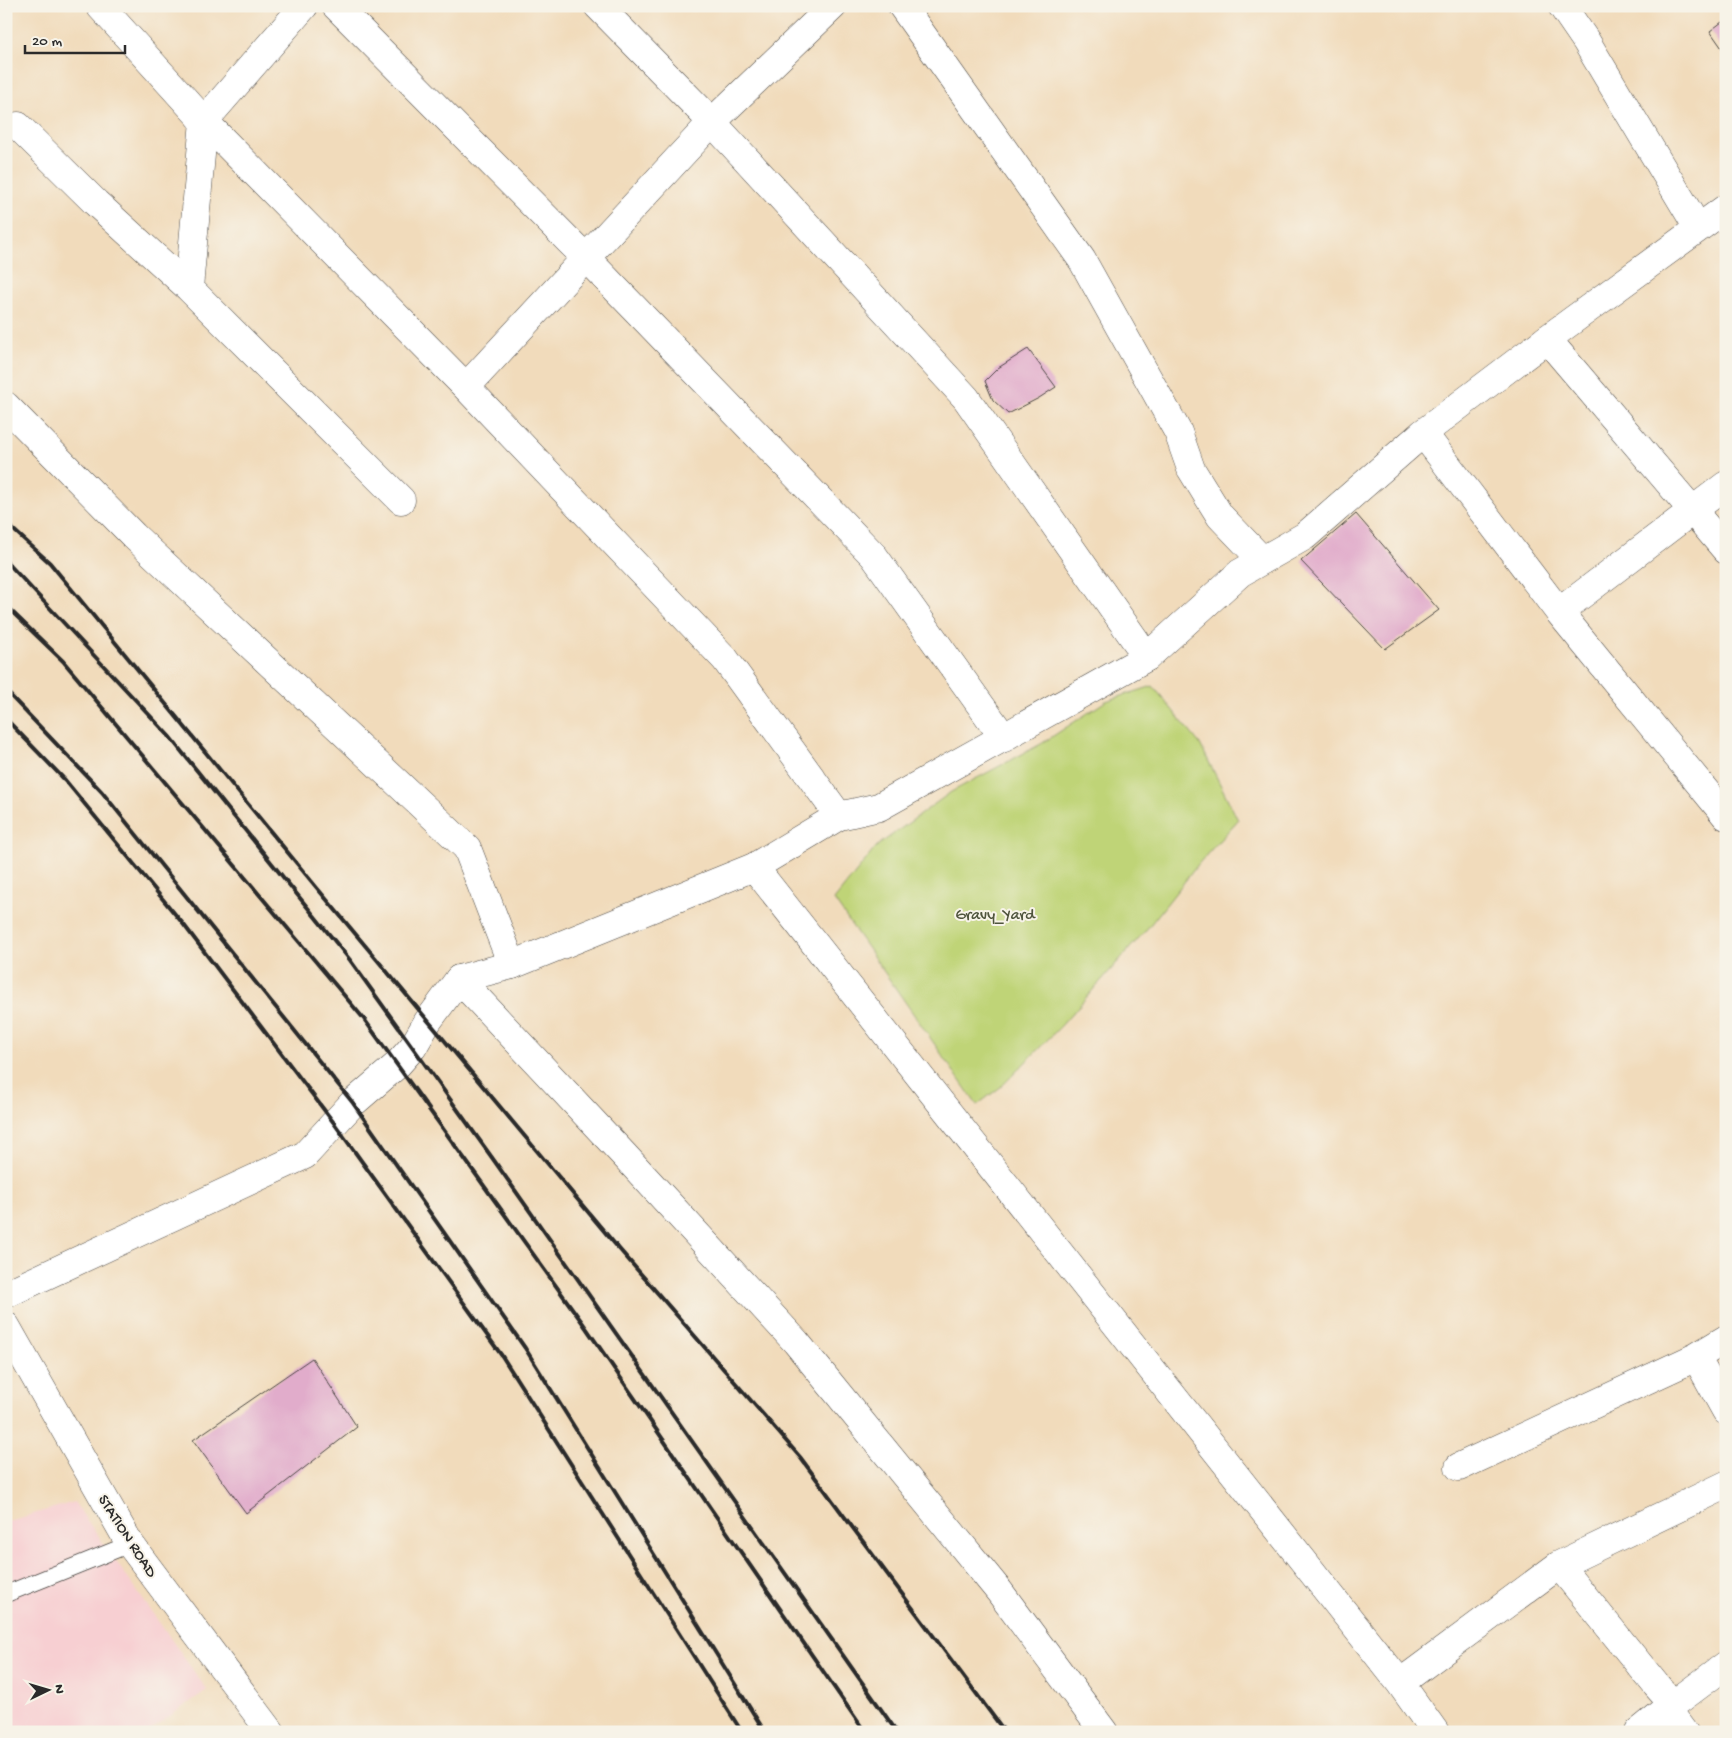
<svg xmlns="http://www.w3.org/2000/svg" width="1732" height="1738" font-family="'Gochi Hand',sans-serif">
	<rect width="100%" height="100%" fill="#f7f3e8"/>
	<filter id="ink" filterUnits="userSpaceOnUse"><feTurbulence type="fractalNoise" baseFrequency=".02" numOctaves="2"/><feDisplacementMap in="SourceGraphic" scale="10" xChannelSelector="R" yChannelSelector="G"/><feConvolveMatrix kernelMatrix="1 2 1 2 8 2 1 2 1" color-interpolation-filters="sRGB"/></filter>
	<filter id="wash" filterUnits="userSpaceOnUse"><feTurbulence type="fractalNoise" baseFrequency=".0096" numOctaves="4" result="noise"/><feDisplacementMap in="SourceGraphic" scale="20" xChannelSelector="R" yChannelSelector="G"/><feGaussianBlur stdDeviation="1.12" result="paint"/><feColorMatrix in="noise" values="0 0 0 0 0 0 0 0 0 0 0 0 0 0 0 0 0 1.4 0 .05"/><feComposite in="paint" operator="in"/></filter>
	<g filter="url(#wash)">
		<rect width="100%" height="100%" fill="#f1dbbb"/>
		<path fill="#f7cfd2" d="M74,1502l133,188 -60,42h-141v-210z"/>
		<path fill="#bfd477" stroke="#758051" d="M1153,686l47,58 38,76 -38,42 -54,68 -85,96 -59,60 -25,19 -143,-205 43,-54 74,-54 90,-48 65,-43z"/>
		<g id="blocks">
			<path fill="#e1accb" d="M1726,19v35l-16,-23z
				M1028,349l28,38 -17,11 -31,16 -15,-14 -8,-19 13,-13z
				M1356,514l83,96 -54,39 -84,-88z
				M312,1358l45,69 -111,86 -53,-73z"/>
		</g>
	</g>
	<g filter="url(#ink)">
		<use href="#blocks" fill-opacity="0" stroke="#494541" stroke-width="1"/>
		<g fill="none" stroke-linecap="round" stroke-linejoin="round">
			<defs>
				<path id="lane" d="M6,1594l124,-50"/>
				<path id="street" d="M100,6l104,115 262,266 259,272 114,157
					M336,6l250,252 288,298 130,182
					M598,6l114,116 254,276 181,259
					M902,6l180,254 96,172 13,37 29,47 42,44
					M1562,6l24,35 112,187
					M18,126l78,77 93,85 212,212
					M189,288l15,-167 100,-115
					M1547,339l179,211
					M466,387l246,-265 121,-116
					M6,406l128,130 333,312 45,117
					M1423,433l136,179 167,204
					M1559,612l167,-127
					M754,867l646,816 35,49
					M459,979l166,177 171,186 203,249 105,141
					M1696,1357l30,54
					M1459,1467l237,-110 30,-18
					M1559,1565l97,120 17,19
					M1400,1683l159,-118 167,-80
					M1667,1709l17,23
					M1639,1732l28,-23 59,-44"/>
				<path id="secondary" d="M6,1294l299,-139 48,-52 44,-38 16,-18 15,-26 31,-42 53,-14 242,-98 85,-51 40,-9 268,-150 93,-84 65,-37 118,-103 124,-94 179,-131
					M6,1326l124,218 141,188"/>
			</defs>
			<use href="#lane" stroke="#494541" stroke-width="18"/>
			<use href="#street" stroke="#494541" stroke-width="29"/>
			<use href="#secondary" stroke="#494541" stroke-width="29"/>
			<use href="#lane" stroke="#fff" stroke-width="16"/>
			<use href="#street" stroke="#fff" stroke-width="28"/>
			<use href="#secondary" stroke="#fff" stroke-width="28"/>
			<path stroke="#2b2b2b" stroke-width="4" d="M6,523l44,40 267,325 297,355 186,214 205,275
				M6,561l163,175 181,224 143,199 404,573
				M6,606l57,55 301,358 218,303 283,410
				M6,691l96,101 251,311 172,245 240,384
				M6,719l59,61 119,145 150,198 168,233 240,376"/>
		</g>
	</g>
	<g text-anchor="middle" stroke-width="4" stroke-linejoin="round" paint-order="stroke">
		<g font-size="16" fill="#50553e" stroke="#f7f3e8">
			<text x="995" y="919">Gravy_Yard</text>
		</g>
		<g font-size="16" fill="#2b2b2b" stroke="#f7f3e8">
			<text transform="translate(129 1535) rotate(57)" y="6">STATION ROAD</text>
		</g>
	</g>
	<rect width="1732" height="1738" fill="none" stroke="#f7f3e8" stroke-width="25"/>
	<g transform="translate(48 1690) rotate(85)" stroke="#f7f3e8" stroke-width="4" paint-order="stroke">
	<path d="M0-4L9 19L0 12L-9 19Z" fill="#2b2b2b"/>
	<text y="-8" font-size="14" font-weight="bold" text-anchor="middle" fill="#2b2b2b">N</text>
	</g>
	<path d="M25 45v8h100v-8" fill="none" stroke="#2b2b2b" stroke-width="2.5"/>
	<text x="32" y="45" font-size="15" fill="#2b2b2b" stroke="#f7f3e8" stroke-width="4" paint-order="stroke">20 m</text>
</svg>
